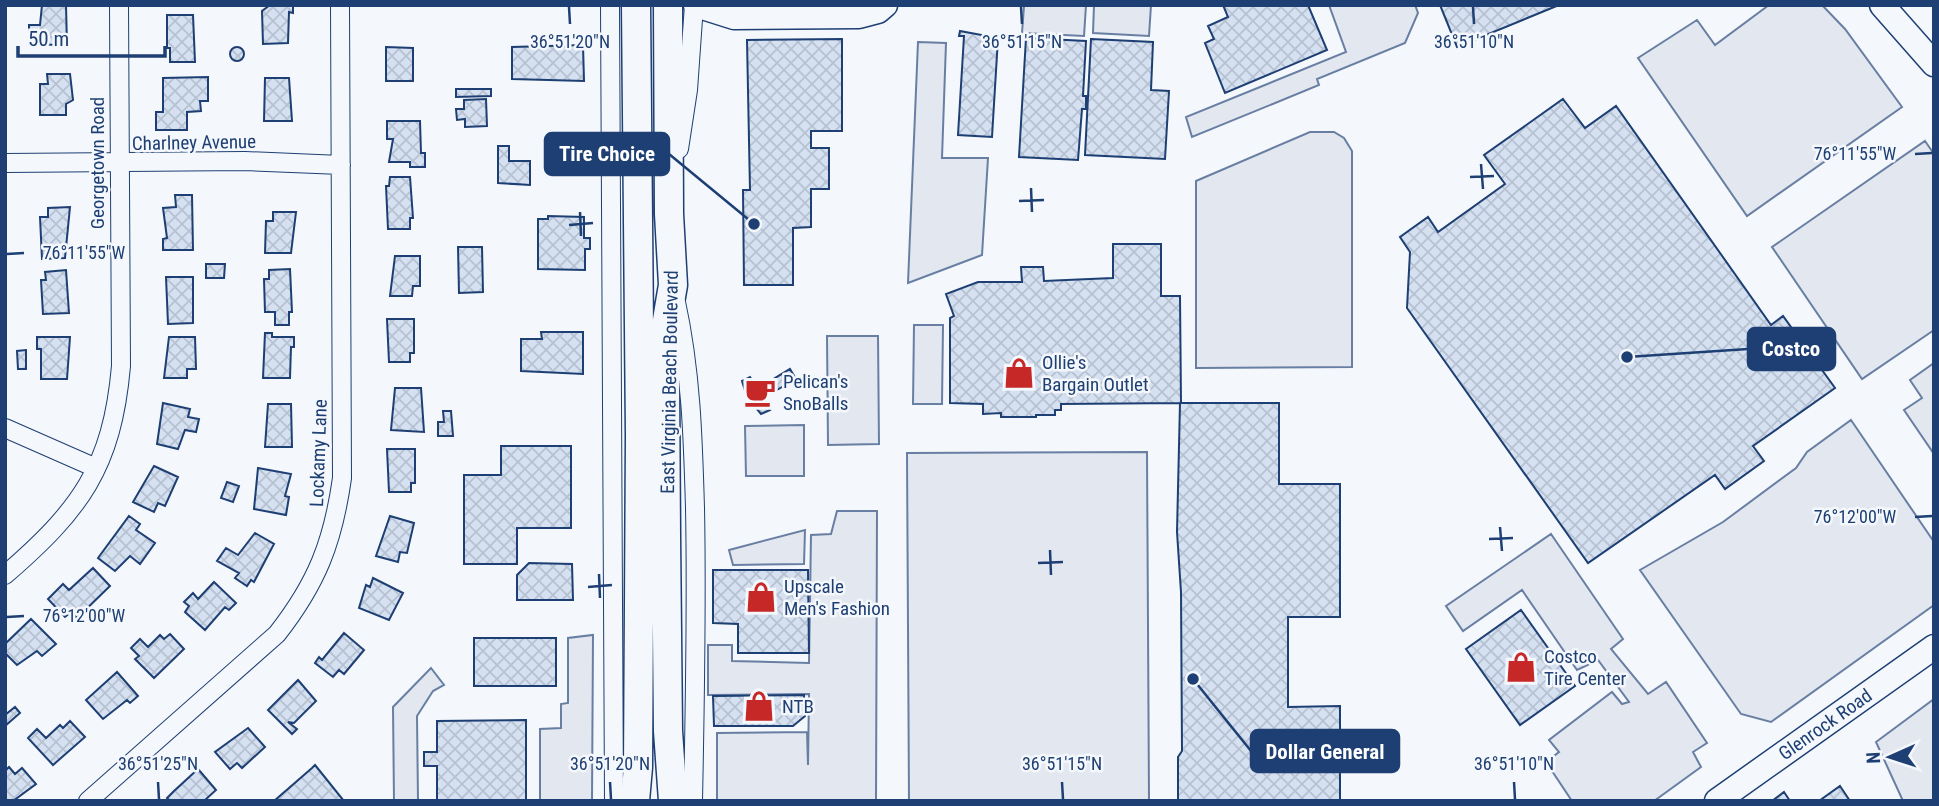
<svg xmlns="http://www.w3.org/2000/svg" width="1939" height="806" font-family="'Roboto Condensed',sans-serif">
	<defs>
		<pattern id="building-cross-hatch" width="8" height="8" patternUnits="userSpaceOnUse" patternTransform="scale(1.75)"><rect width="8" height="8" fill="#d5e0f0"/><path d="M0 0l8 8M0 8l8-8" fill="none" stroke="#b6c1d1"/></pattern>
	</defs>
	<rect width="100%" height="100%" fill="#f4f7fb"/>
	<path fill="#e3e8f0" stroke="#687fa3" stroke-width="2" d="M1086,5l-2,31 -62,-3 2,-27z
		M1094,5h57l-2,31 -56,-3z
		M1329,5h86l3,8 -13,30 -88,36 2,6 -127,52 -6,-20 160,-65z
		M1769,5h53l23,24 57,78 -155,109 -109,-158 59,-38 18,25z
		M918,42l28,1 -4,115h46l-6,97 -74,28z
		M1310,132h24l10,6 8,13v216l-156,1v-187z
		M1925,141l9,13v176l-72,49 -90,-132z
		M914,325h29l-1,79h-29z
		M827,336h51l1,108 -51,1z
		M1934,363v91l-30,-44 18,-12 -12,-18z
		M1851,420l83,122v63l-163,117 -30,-8 -101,-144 83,-48 73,-54 11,-16z
		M804,425v51h-58l-1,-50z
		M1147,452l2,348 -240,1 -2,-348z
		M837,511h40l-1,290h-159v-68l90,-1 1,33 1,-71 -101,1v-50h24v16l77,2 2,-128 20,-1z
		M805,530l-1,34 -71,1 -4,-15z
		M1551,534l72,105 -12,10 37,45 18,-12 41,61 -14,9 8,15 -47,34h-82l-26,-39 13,-10 -10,-12 63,-48 10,12 7,-2 -31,-42 -21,10 -55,-80 -59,41 -17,-25z
		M593,635l-1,166h-52v-72l21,-1v-24l7,-1v-65z
		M431,668l13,17 -11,6 -16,25 1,85h-24l-1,-94z
		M1934,699v102h-31l-27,-59z"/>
	<path fill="url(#building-cross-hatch)" stroke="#1d3f73" stroke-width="2" d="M42,5h24l1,41 -38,-3v-18h11z
		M270,5h23v8l-4,-1 -1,31 -25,1 -1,-33z
		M1223,5h85l19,45 -102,43 -20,-50 9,-4 -6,-13 20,-9z
		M1440,5h119l-102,42z
		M167,15h26l2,47h-25v-14h-3z
		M960,31l38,7 -6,99 -34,-2 6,-99h-5z
		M1026,38l60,3 -3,55h3v13h-4l-4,51 -59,-3z
		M842,39v92h-31v17h18v41h-18v38l-18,1v57h-49l-1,-95h7l-3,-150z
		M1091,39l62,3 -2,48 18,1 -4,68 -80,-4z
		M583,45l1,36 -72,-2v-32z
		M230 54a7 7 0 1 1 14 0a7 7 0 1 1-14 0Z
		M386,47l27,1v33h-27z
		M47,74h23l3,26 -7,4v11h-26v-31h8z
		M208,77v24h-8l1,10 -14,1v18h-31v-18h7v-34z
		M265,78h24l3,43h-28z
		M456,89h35v7l-35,1z
		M486,99l1,27 -22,1v-8l-8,1 -1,-11h8v-9z
		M1563,99l22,29 31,-22 155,219 12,-9 52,72 -82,58 11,15 -39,28 -10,-14 -127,88 -181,-255 3,-56 -10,-15 28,-20 10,15 67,-48 -21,-29z
		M387,121h33l1,32h4v14h-15v-5h-21l4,-23h-6z
		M498,146h11v15h21v24l-32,-2z
		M390,177h20l3,41h-3v11h-22l-2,-43h3z
		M175,195h17l1,55h-30v-11l4,-1 -4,-30 13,-1z
		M70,207l-5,51 -23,1 -2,-42h8v-9z
		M273,212h23l-5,41h-26l1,-32h7z
		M548,216l36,1v21h6v11h-5v21l-47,-1v-50h10z
		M1113,244h48v52h19l1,107h98v81h61v133h-52v90l52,-1v95h-162v-44l4,-6 -1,-159 -4,-60 3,-129 -119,1v6h-6v5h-19v2h-35v-4l-18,1v-10l-33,-1v-85l4,-2 -8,-22 32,-12h44l-1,-15h22l1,14 69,-3z
		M458,247h24l1,45 -24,1z
		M395,256h25v30h-7l-1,10h-22z
		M206,264h19l-1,14h-18z
		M290,269l2,43h-3v13h-14v-13h-10l-1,-33h5v-9z
		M66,270l3,43 -26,1 -2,-34h5l-1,-8z
		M166,277h27v46l-25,1z
		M387,319h27v34h-4v9h-21z
		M541,332h42v42l-62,-3v-32h21z
		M265,333h7v4h22v10h-3l-1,31h-27z
		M37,337h33l-3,42h-26v-30h-4z
		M169,337h26l1,32h-9v9h-23z
		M26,350v19h-8l-1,-18z
		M790,369l6,10 -33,19 7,12 -9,4 -14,-17 -5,-16 8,-4 7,12z
		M395,388h26l3,44 -33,-2z
		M163,403l27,6 -2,8 11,2 -3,13 -11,-2 -7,19 -21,-5z
		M268,404h23l1,43h-27z
		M443,411h8l2,25h-15v-14h6z
		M501,446h70v82h-54v36h-53v-89h37z
		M387,449h28v34h-4v9h-22z
		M154,466l24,11 -13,29 -7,-3 -4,9 -21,-10z
		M258,468l33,6 -6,22 4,1 -3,18 -32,-6z
		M227,482l12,4 -6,16 -12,-4z
		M129,516l11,8 -4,6 19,13 -15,21 -10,-8 -15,15 -17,-13z
		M390,516l24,7 -7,30 -7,-1 -2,10 -22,-6z
		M255,533l19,11 -20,38 -3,-2 -4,6 -12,-8 4,-5 -22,-12 9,-13 12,7z
		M529,563l43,1 1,36h-56v-25z
		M93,568l17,18 -33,32 -6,-6 -6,5 -17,-18 15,-15 6,6z
		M713,570h95l1,83h-71v-29l-25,-1z
		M373,578l30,15 -14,27 -30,-12 7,-23 4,2z
		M214,582l22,21 -7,7 -4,-3 -20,23 -20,-18 4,-6 -5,-4 9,-9 5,6z
		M1521,610l54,76 -55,39 -54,-76z
		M31,619l25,25 -14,12 -5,-5 -20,14 -12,-12v-9z
		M344,633l20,17 -20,24 -5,-4 -6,7 -18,-14 4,-6 3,3z
		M170,634l14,15 -30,29 -19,-19 4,-3 -8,-8 9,-9 8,8 12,-12 4,4z
		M474,638h82v48h-82z
		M117,672l21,24 -8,7 -3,-3 -24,19 -17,-19z
		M298,680l18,21 -22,22 -6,-1 9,7 -5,5 -24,-24z
		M804,695l1,21 -12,10h-79l-1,-30z
		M15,707l5,6 -15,13v-11z
		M526,720v81h-89v-35h-13v-14h13v-31z
		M70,721l15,16 -32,28 -25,-27 9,-9 9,9 14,-13 3,3z
		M248,728l17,19 -23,21 -5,-5 -7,6 -15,-17z
		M315,765l29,36h-70l38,-33z
		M9,767l6,7 7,-6 14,16 -23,17h-8v-30z
		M198,769l18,21 -12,11h-34l-3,-3 7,-7z
		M1840,786l10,15h-31z
		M1784,792l6,9h-18z"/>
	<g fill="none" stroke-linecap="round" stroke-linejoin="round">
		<defs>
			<path id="street" d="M610,5l4,796
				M679,149l9,-59 6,-85
				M5,163l240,-2 96,4
				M676,302c15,69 17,136 19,206 2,97 0,195 -2,293
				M5,428l91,40
				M5,575c75,-65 107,-107 116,-209l-2,-361
				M88,801l189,-167c40,-51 56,-92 65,-156l-2,-473"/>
			<path id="secondary" d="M696,5l38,12 125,-1 19,-5 7,-6
				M1882,5l52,59
				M1717,801l217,-154"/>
			<path id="primary" d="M668,5l1,209 4,71 -7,41 -1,50 1,160 2,195 5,70
				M635,801l3,-34 2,-331 -4,-431"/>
		</defs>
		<use href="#street" stroke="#1d3f73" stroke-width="20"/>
		<use href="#secondary" stroke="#1d3f73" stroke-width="27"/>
		<use href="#primary" stroke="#1d3f73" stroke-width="31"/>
		<use href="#street" stroke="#f4f7fb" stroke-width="18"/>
		<use href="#secondary" stroke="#f4f7fb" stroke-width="24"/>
		<use href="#primary" stroke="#f4f7fb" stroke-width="28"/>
	</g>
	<path fill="none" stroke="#1d3f73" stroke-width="2.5" d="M569,7l1,17M1021,7l1,17M1473,7l1,17M1915,154l17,-1M1481,164l2,25M1470,177l24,-1M1031,188l1,24M1019,201l25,-1M580,212l1,24M569,225l24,-2M7,254l17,-1M1915,517l17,-1M1500,527l2,24M1489,539l24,-1M1050,550l1,25M1038,563l25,-1M599,574l1,24M588,587l24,-2M7,617l17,-1M158,782l1,17M610,782l1,17M1062,782l1,17M1514,782l1,17"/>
	<defs>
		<symbol id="shop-bare" viewBox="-9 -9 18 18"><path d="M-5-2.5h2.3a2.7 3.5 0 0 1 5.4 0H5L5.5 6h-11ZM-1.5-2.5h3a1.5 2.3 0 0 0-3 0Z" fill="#c62828" stroke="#f4f7fb" stroke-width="2.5" paint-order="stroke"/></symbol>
		<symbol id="cafe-bare" viewBox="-9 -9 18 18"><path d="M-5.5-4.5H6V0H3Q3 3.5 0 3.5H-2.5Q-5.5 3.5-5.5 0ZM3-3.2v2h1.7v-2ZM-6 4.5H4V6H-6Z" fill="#c62828" stroke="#f4f7fb" stroke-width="2.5" paint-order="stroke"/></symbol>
	</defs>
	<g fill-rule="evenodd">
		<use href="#shop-bare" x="997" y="351" width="44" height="44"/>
		<use href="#cafe-bare" x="738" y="370" width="44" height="44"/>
		<use href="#shop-bare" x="739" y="575" width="44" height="44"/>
		<use href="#shop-bare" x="1499" y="645" width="44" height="44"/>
		<use href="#shop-bare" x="737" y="684" width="44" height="44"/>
	</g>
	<g text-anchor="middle" stroke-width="5" stroke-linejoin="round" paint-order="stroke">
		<g font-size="19" fill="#1d3f73" stroke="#f4f7fb">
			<text transform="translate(194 142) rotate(-1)" y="7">Charlney Avenue</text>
			<text transform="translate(97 163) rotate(-90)" y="7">Georgetown Road</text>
			<text transform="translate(669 382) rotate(-89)" y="7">East Virginia Beach Boulevard</text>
			<text transform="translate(318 453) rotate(-88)" y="7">Lockamy Lane</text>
			<text transform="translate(1825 724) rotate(-35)" y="7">Glenrock Road</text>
		</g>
		<g font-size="19" fill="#1d3f73" stroke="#f4f7fb" text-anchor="start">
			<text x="1042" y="369">Ollie's<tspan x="1042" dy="22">Bargain Outlet</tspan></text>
			<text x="783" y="388">Pelican's<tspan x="783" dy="22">SnoBalls</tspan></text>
			<text x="784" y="593">Upscale<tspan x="784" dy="22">Men's Fashion</tspan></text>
			<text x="1544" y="663">Costco<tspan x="1544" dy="22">Tire Center</tspan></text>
			<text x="782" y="713">NTB</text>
		</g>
	</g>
	<g font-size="18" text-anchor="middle" fill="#1d3f73" stroke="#f4f7fb" stroke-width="5" stroke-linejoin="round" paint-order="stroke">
		<text x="570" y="48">36°51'20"N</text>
		<text x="1022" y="48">36°51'15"N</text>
		<text x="1474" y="48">36°51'10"N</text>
		<text x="1855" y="160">76°11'55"W</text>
		<text x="84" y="259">76°11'55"W</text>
		<text x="1855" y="523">76°12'00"W</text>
		<text x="84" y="622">76°12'00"W</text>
		<text x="158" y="770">36°51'25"N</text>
		<text x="610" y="770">36°51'20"N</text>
		<text x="1062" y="770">36°51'15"N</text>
		<text x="1514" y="770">36°51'10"N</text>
	</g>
	<path fill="none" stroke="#1d3f73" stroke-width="2.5" d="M754 224L669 154M1627 357L1748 349M1193 679L1251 751"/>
	<g fill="#1d3f73" stroke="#f4f7fb" stroke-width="2.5">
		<circle cx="754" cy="224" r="7"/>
		<circle cx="1627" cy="357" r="7"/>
		<circle cx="1193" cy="679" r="7"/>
	</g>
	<g fill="#1d3f73" stroke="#1d3f73" stroke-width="2.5">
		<rect x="545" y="133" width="124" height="42" rx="7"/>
		<rect x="1748" y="328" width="87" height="42" rx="7"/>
		<rect x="1251" y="730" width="148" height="42" rx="7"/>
	</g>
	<g font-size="21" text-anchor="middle" font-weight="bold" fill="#fff">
		<text x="607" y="161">Tire Choice</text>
		<text x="1791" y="356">Costco</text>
		<text x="1325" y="759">Dollar General</text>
	</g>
	<rect width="1939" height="806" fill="none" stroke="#1d3f73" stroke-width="14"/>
	<g transform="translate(1890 757) rotate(267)" stroke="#f4f7fb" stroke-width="5" paint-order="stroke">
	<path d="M0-5L12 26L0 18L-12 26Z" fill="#1d3f73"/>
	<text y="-10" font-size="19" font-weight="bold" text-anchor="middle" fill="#1d3f73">N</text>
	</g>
	<path d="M18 46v10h147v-10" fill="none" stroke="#1d3f73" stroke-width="3.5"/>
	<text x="28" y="46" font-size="21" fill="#1d3f73" stroke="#f4f7fb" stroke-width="5" paint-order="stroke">50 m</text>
</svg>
